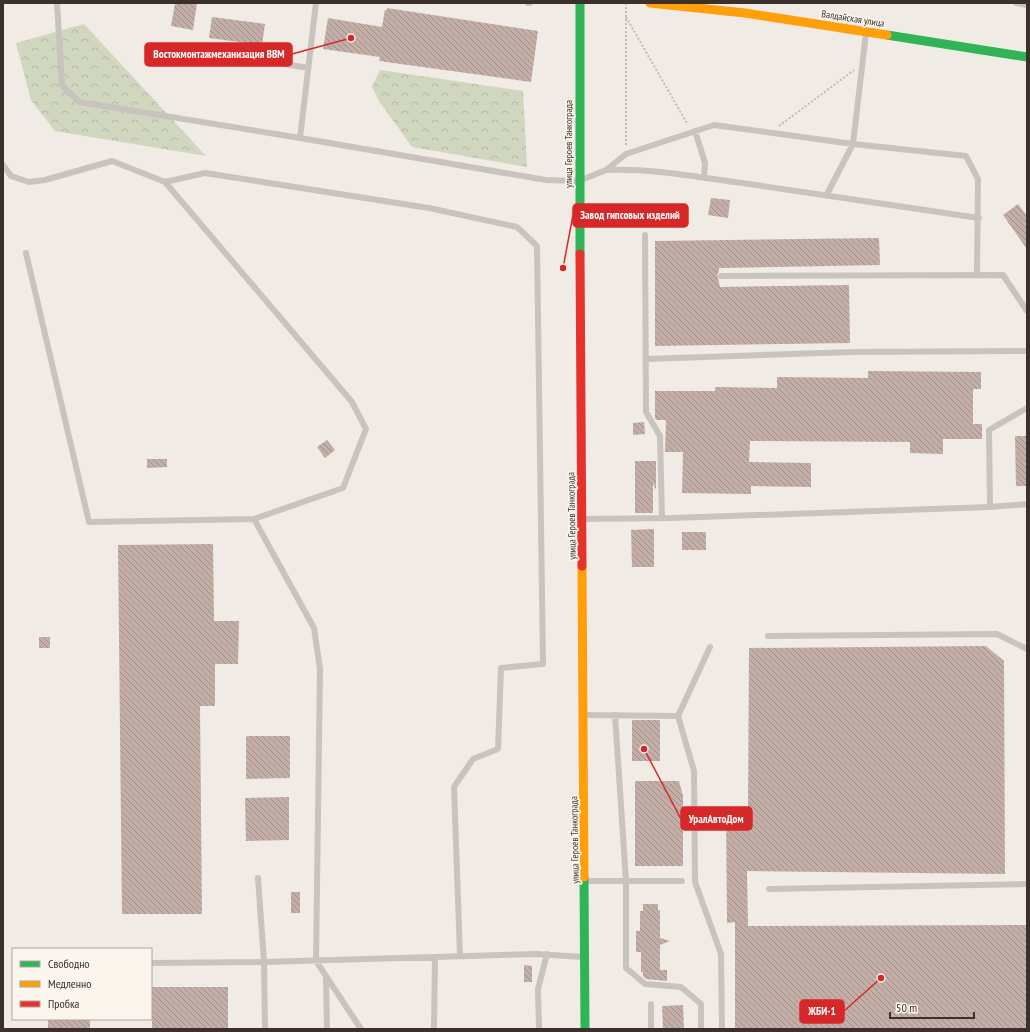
<svg xmlns="http://www.w3.org/2000/svg" width="1030" height="1032" font-family="'PT Sans Narrow',sans-serif">
	<defs>
		<pattern id="forest-crowns" width="20" height="18" patternUnits="userSpaceOnUse"><rect width="20" height="18" fill="#d1d6bf"/><path d="M2 6a3 3 0 1 1 6 0M12 15a3 3 0 1 1 6 0" fill="none" stroke="#b4b8a4"/></pattern>
		<pattern id="building-back-hatch" width="6" height="6" patternUnits="userSpaceOnUse"><rect width="6" height="6" fill="#c3afa7"/><path d="M-1 5l2 2M0 0l6 6M5-1l2 2" fill="none" stroke="#a08f88"/></pattern>
	</defs>
	<rect width="100%" height="100%" fill="#f0ebe5"/>
	<path fill="url(#forest-crowns)" d="M84,24l122,132 -151,-25 -24,-31 -15,-57z
		M380,70l143,21 4,76 -115,-20 -33,-46 -7,-14z"/>
	<path fill="url(#building-back-hatch)" d="M175,3h22l-4,27 -22,-4z
		M387,8l151,23 -7,51 -152,-21 1,-4 -57,-8 5,-31 54,9 3,-17h2z
		M212,17l53,7 -3,21 -53,-7z
		M711,198l19,2 -2,18 -20,-3z
		M1018,204l9,12v33l-24,-34z
		M879,238l1,27 -161,3v4l-2,2 3,13 129,-2 1,58 -195,3v-105z
		M868,371l113,1v17h-8v35h9v15h-39v15l-33,-1v-11l-160,-1 -1,21 62,1v24l-60,-1v8l-69,-1 1,-41h-18l1,-32h-10l-1,-2v-27h60v-4l62,1v-11l91,1z
		M644,422l1,12 -12,1v-12z
		M1015,436h12v50h-11z
		M327,440l8,10 -10,8 -8,-11z
		M147,459h20v8l-20,1z
		M635,461h21v29l-3,-7v30h-18z
		M654,529v38h-22l-1,-37z
		M682,532h24v18h-24z
		M213,544l1,77h25l-1,43h-23v42h-15l2,208h-80l-4,-369z
		M39,637h11v11h-11z
		M986,646l18,15 1,213 -258,-3 1,55 279,-1v104h-292v-107l-8,1 -1,-112h22l1,-163z
		M632,720h28v41h-28z
		M246,736h44v42l-44,1z
		M635,781h44l4,15v70h-48z
		M289,797v43l-43,1 -1,-43z
		M291,892h9v21h-9z
		M643,904h15v6l2,1v27l10,3 -10,4v25h7v11l-21,-2 -3,-3v-4h-2v-20h-5v-21h4v-20h3z
		M524,965l8,1v16h-8z
		M152,987h76v42h-76z
		M683,1005l1,24h-21l-1,-23z
		M48,1019h42v10h-42z"/>
	<g fill="none" stroke-linecap="round" stroke-linejoin="round">
		<path stroke="#c2bbb6" stroke-width="2" stroke-dasharray="2 2" stroke-linecap="butt" d="M626,17l62,108
			M779,126l75,-56
			M626,145v-142"/>
		<path stroke="#c9c3be" stroke-width="6" d="M57,3l5,82 17,17 221,36
			M316,3l-16,135 246,42 33,1 27,-11 20,-16 88,-29 139,19 113,12 12,23 -1,96
			M528,3h2
			M1016,3l11,2
			M230,55l78,13
			M695,131l10,32 -1,15
			M3,165l8,11 18,6 16,-2 67,-19 53,21 40,-9 224,35 88,19 20,19 6,418 -42,4 -3,81 -25,10 -19,28 6,169
			M606,170c45,-2 91,7 136,13 79,11 158,23 237,35
			M827,194l26,-50 13,-111
			M645,235l1,177 14,24 2,82
			M26,253l63,269 165,-3 89,-31 23,-59 -14,-27 -187,-220
			M721,276l282,-1 24,36
			M646,359l207,-7 174,-1
			M990,507l37,-3
			M254,519l60,109 6,41 -4,292 45,68
			M582,519l90,-1 318,-11 -1,-77 38,-22
			M768,636l229,-2 30,15
			M710,647l-32,69 16,55 1,111 26,72 1,75
			M585,715l93,1
			M615,715l11,166v87l19,16 36,3 20,17v25
			M258,878l6,84 1,67
			M585,881h97
			M769,889l258,-5
			M151,963l113,-1 272,-8 46,3
			M326,977l1,52
			M434,1029l1,-72
			M539,1029l-1,-40 9,-35
			M651,1029v-25"/>
		<path stroke="#30b455" stroke-width="9" d="M887,35l140,22
			M580,254v-251
			M584,877l1,152"/>
		<path stroke="#ff9f0a" stroke-width="9" d="M650,3l95,10 142,22
			M582,566l2,311"/>
		<path stroke="#e5322d" stroke-width="9" d="M580,254l2,312"/>
	</g>
	<g text-anchor="middle" stroke-width="3.5" stroke-linejoin="round" paint-order="stroke">
		<g font-size="10" fill="#3b302b" stroke="#fbf5ee">
			<text transform="translate(853 18) rotate(9)" y="4">Валдайская улица</text>
			<text transform="translate(568 144) rotate(-90)" y="4">улица Героев Танкограда</text>
			<text transform="translate(571 516) rotate(-91)" y="4">улица Героев Танкограда</text>
			<text transform="translate(574 840) rotate(-91)" y="4">улица Героев Танкограда</text>
		</g>
	</g>
	<path fill="none" stroke="#d62828" stroke-width="1.5" d="M351 38L292 54M563 268L573 215M644 749L681 819M881 978L844 1011"/>
	<g fill="#d62828" stroke="#fbf5ee" stroke-width="1.5">
		<circle cx="351" cy="38" r="4"/>
		<circle cx="563" cy="268" r="4"/>
		<circle cx="644" cy="749" r="4"/>
		<circle cx="881" cy="978" r="4"/>
	</g>
	<g fill="#d62828" stroke="#d62828" stroke-width="1.5">
		<rect x="145" y="43" width="147" height="23" rx="4"/>
		<rect x="573" y="204" width="115" height="23" rx="4"/>
		<rect x="681" y="807" width="71" height="23" rx="4"/>
		<rect x="800" y="1000" width="44" height="23" rx="4"/>
	</g>
	<g font-size="11" text-anchor="middle" font-weight="bold" fill="#fff">
		<text x="219" y="58">Востокмонтажмеханизация ВВМ</text>
		<text x="630" y="219">Завод гипсовых изделий</text>
		<text x="716" y="823">УралАвтоДом</text>
		<text x="822" y="1015">ЖБИ-1</text>
	</g>
	<rect width="1030" height="1032" fill="none" stroke="#3b302b" stroke-width="8"/>
	<rect x="12" y="948" width="140" height="72" fill="#fbf5ee" stroke="#aea6a0"/>
	<rect x="20" y="961" width="20" height="6" fill="#30b455" stroke="#aea6a0"/>
	<text x="48" y="968" font-size="12" fill="#3b302b">Свободно</text>
	<rect x="20" y="981" width="20" height="6" fill="#ff9f0a" stroke="#aea6a0"/>
	<text x="48" y="988" font-size="12" fill="#3b302b">Медленно</text>
	<rect x="20" y="1001" width="20" height="6" fill="#e5322d" stroke="#aea6a0"/>
	<text x="48" y="1008" font-size="12" fill="#3b302b">Пробка</text>
	<path d="M890 1012v6h84v-6" fill="none" stroke="#3b302b" stroke-width="2"/>
	<text x="896" y="1012" font-size="12" fill="#3b302b" stroke="#fbf5ee" stroke-width="3" paint-order="stroke">50 m</text>
</svg>
